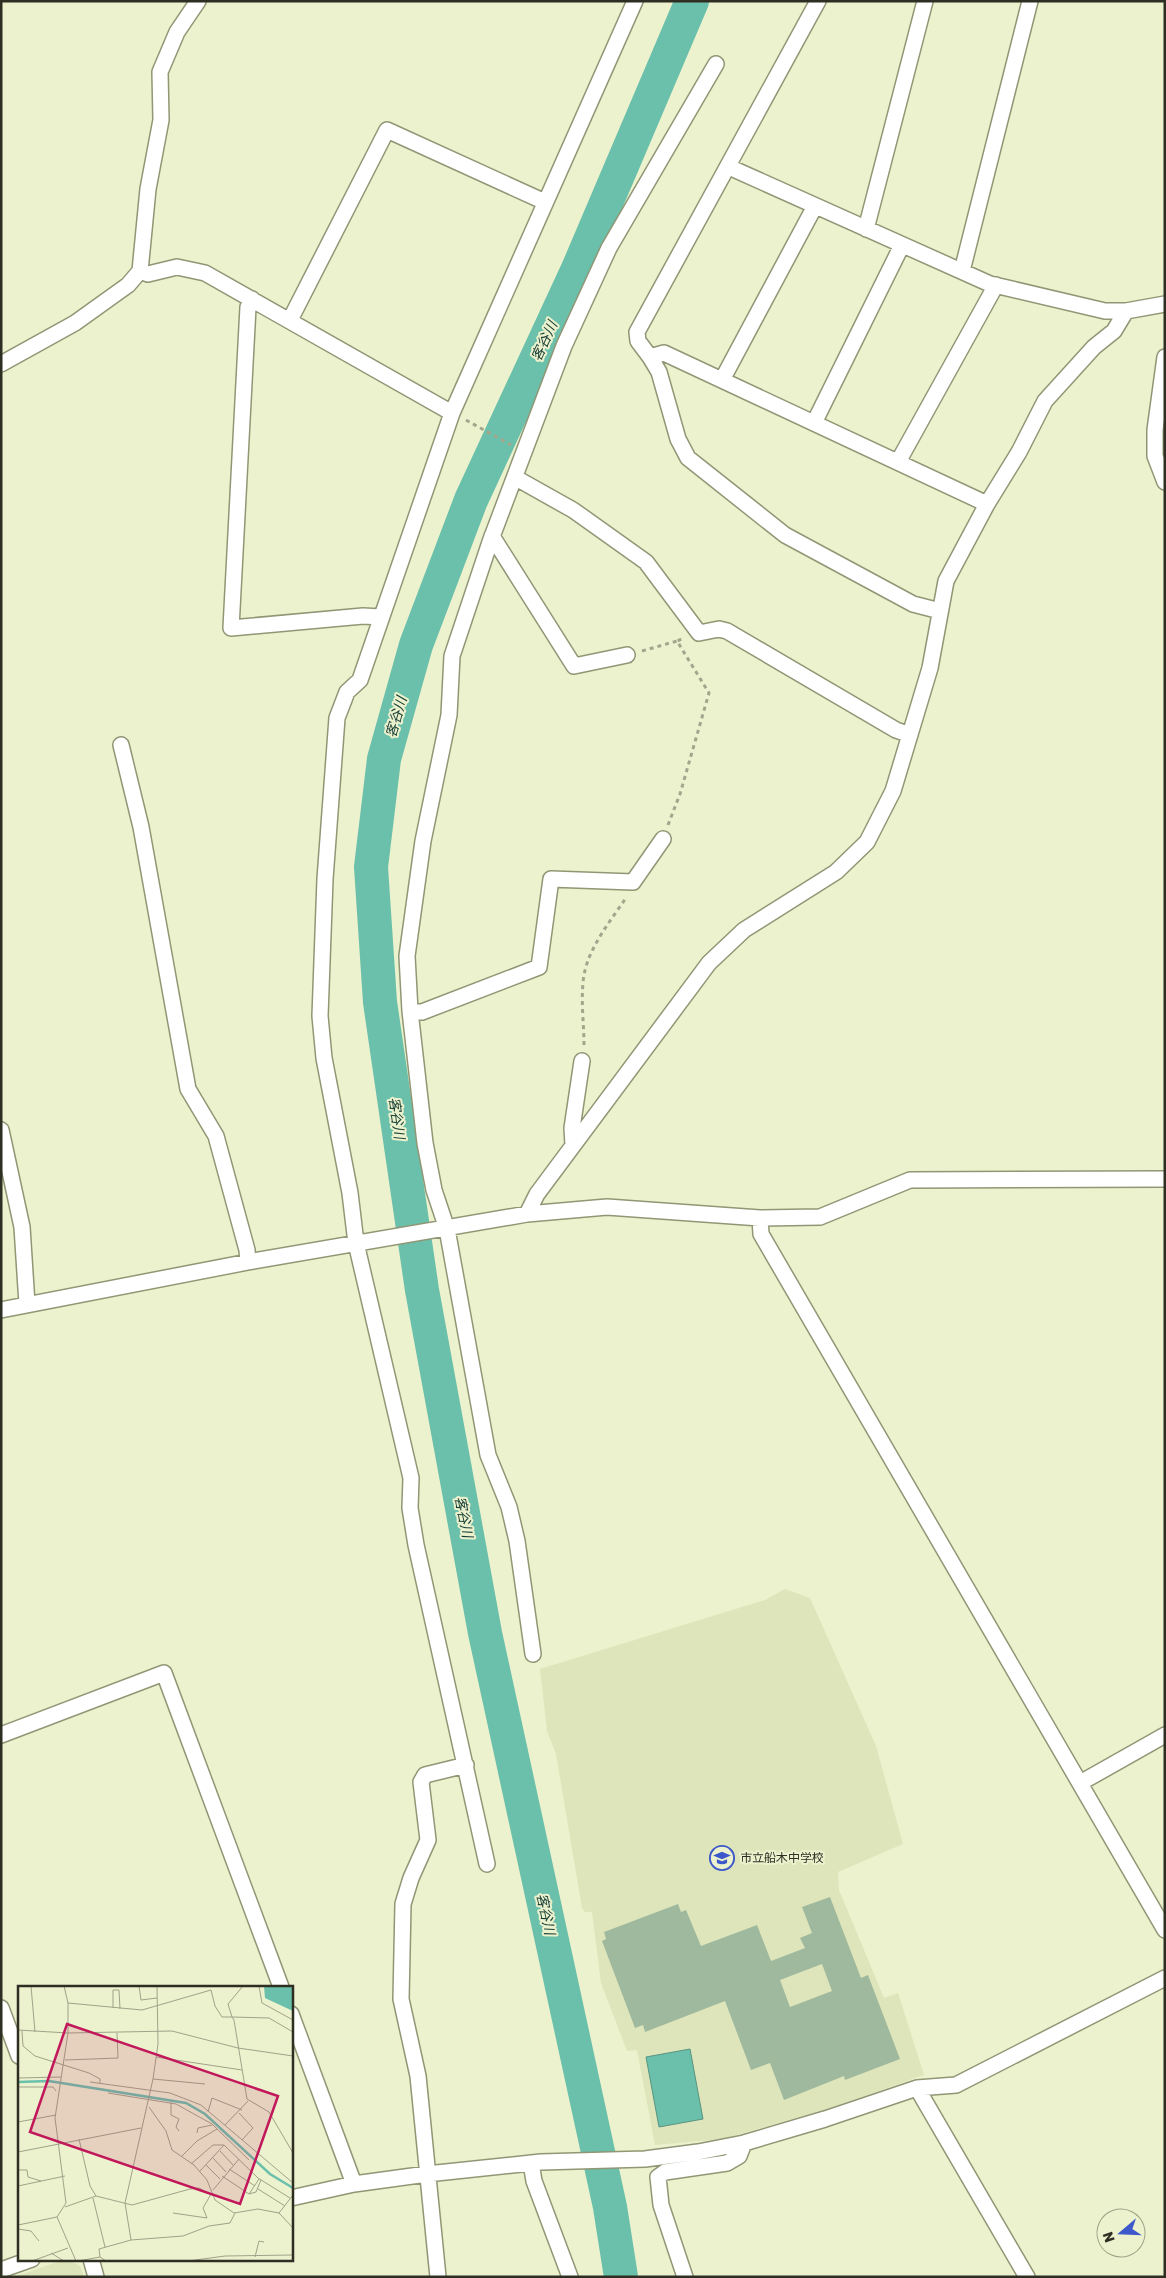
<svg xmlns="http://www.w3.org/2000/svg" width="1166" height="2278" font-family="Rubik,'Noto Sans JP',sans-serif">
	<rect width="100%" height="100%" fill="#ecf1ce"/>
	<path fill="#dfe5ba" d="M785,1589l25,9 66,148 27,98 -65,28 1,18 45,108 14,-5 26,82 -91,32 -110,32 -68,6 -18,-95 -10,1 -26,-68 -9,-71h-7l-3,-4 -26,-154 -9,-23 -7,-62 225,-69z
		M66,2259l14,7 4,11h-70z"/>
	<path fill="#6ac0aa" stroke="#589481" d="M690,2049l13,70 -44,8 -13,-70z"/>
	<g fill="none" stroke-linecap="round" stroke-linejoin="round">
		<path stroke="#6ac0aa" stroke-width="34" d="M621,2277l-11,-70 -125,-574 -63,-343 -42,-288 -9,-135 13,-108 32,-114 55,-145 107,-231 114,-268"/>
	</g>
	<path fill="#9fb99e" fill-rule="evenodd" d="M830,1897l31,81 7,-3 32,84 -55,21 -1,-4 -60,24 -14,-37 -19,7 -26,-69 -80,31 -2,-7 -8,3 -33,-87 4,-2 -2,-7 74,-28 3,8 5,-2 15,36 56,-21 14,36 34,-13 -5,-10 12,-5 -10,-26zM822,1964l10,27 -42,16 -10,-27z"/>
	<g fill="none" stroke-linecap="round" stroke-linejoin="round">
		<defs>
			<path id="minor" d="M729,167l261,117 115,27h21l39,-7
				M866,229l59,-228
				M140,271l8,3 29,-7 28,6 247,140
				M962,271l68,-270
				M252,299l-4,8 -17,321 132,-12 18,1
				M290,320l97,-190 158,72
				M650,357l-12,-16 -1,-9 181,-331
				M1165,357l-10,73v26l10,26
				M1,364l74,-41 53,-38 12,-14 8,-82 13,-69 -1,-48 17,-40 21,-31
				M722,380l93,-174
				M814,423l88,-178
				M898,462l98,-177
				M516,478l57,32 73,52 53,71 20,-4 8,2 169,99 14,5
				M492,536l82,130 53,-11
				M940,611l-27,-7 -128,-69 -97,-77 -10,-19 -19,-67 -9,-15 14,-4 323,151
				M121,745l20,82 47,262 28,47 31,114 1,12
				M410,1011l12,1 117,-45 12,-88 82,3 30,-43
				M1,1130l21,97 5,77
				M573,1145l-1,-17 10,-67
				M527,1214l10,-20 172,-231 35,-33 92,-58 31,-30 26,-51 37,-123 16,-87 41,-77 32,-52 26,-51 49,-54 20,-16 12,-20
				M760,1218l1,16 404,696
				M1,1310l247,-48 279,-48 80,-7 153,11 60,-1 90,-37 255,-1
				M533,1654l-16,-113 -8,-34 -21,-52 -41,-226 -13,-39 -9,-47 -15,-132 -3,-55 16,-115 26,-126 3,-59 38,-114 74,-196 45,-98 107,-184
				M1,1735l163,-62 117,314
				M1080,1783l85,-48
				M487,1864l-71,-319 -6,-37 1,-30 -55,-235 -6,-50 -26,-135 -4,-42 5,-137 12,-161 10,-26 13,-12 92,-267 183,-412
				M1,2008l18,48
				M291,2014l63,170
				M917,2088l110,189
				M531,2163l3,18 36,96
				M291,2198l63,-14 73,-10 114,-12 104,-3 53,-7 46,-9 81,-24 92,-31 39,-3 209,-107
				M91,2259l5,18
				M1,2270l31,-11
				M438,2277l-20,-201 -17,-77 2,-95 8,-26 17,-38 -7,-58 4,-7 41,-10
				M685,2277l-24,-72 -3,-28 7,-5 62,-9 12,-7 5,-13"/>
		</defs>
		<use href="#minor" stroke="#919675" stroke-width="18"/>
		<path stroke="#a3a68c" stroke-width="3" stroke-dasharray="4 4" stroke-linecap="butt" d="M466,420l45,25
			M642,651l35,-10
			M668,825l12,-31 29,-101 -32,-52 7,-3
			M584,1045c0,-20 -3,-41 -1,-62 2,-31 26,-60 43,-85"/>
		<use href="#minor" stroke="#fff" stroke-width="15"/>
	</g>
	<defs>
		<symbol id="school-ring" viewBox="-11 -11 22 22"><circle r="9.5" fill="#ecf1ce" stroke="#3c58ca" stroke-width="1.5"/><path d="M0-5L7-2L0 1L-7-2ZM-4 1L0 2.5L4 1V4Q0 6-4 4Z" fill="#3c58ca"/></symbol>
	</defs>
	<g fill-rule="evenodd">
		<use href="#school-ring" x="708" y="1844" width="28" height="28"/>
	</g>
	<g text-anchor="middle" stroke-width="4" stroke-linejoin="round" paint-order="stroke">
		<g font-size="12" fill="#2e2f22" stroke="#ecf1ce" text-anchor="start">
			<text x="740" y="1862">市立船木中学校</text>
		</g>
		<g font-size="14" font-style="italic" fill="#163e35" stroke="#ecf1ce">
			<text transform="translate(544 341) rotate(-65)" y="5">客谷川</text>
			<text transform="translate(396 717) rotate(-74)" y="5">客谷川</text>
			<text transform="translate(397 1118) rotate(82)" y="5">客谷川</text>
			<text transform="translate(464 1517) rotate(79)" y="5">客谷川</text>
			<text transform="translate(546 1914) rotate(78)" y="5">客谷川</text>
		</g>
	</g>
	<g transform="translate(18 1986)">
		<rect width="275" height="275" fill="#ecf1ce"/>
		<path d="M275,0v25l-28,-13 -1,-12z" fill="#6ac0aa"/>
		<path fill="none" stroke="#6ac0aa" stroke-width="2.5" d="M0,96l31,-1 137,22 19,11 65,60 23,14"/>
		<path fill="none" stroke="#a0a389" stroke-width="1" d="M13,0l4,46M121,0l2,14 16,-2M139,0l1,58 -5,35 -28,124 6,37 52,-4 26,-10 21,-3 5,-10M225,0l-15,18 4,13 37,1 24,14M241,0l3,17 31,17M50,17l74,7 69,-20 4,16 7,11h10l2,3 13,79 22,13 24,41M95,22v-18h6l1,19M0,44l50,3 104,-2 66,17 55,8M4,45l1,15 12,10 54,17 11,6v4M138,71l86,13M47,74l53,-2 -1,-25M0,92l43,-1M135,93l52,5M72,96l80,11 31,12 92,78M0,101h35l3,4M90,107l68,11 36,20 37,36M153,116v13l8,4 -3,8 3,4M131,121l17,24 6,19 22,15 13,15 8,20 19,13 24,-4 21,4 14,-18M190,126l4,-14 30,12M221,127l14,15 -11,12M0,136l38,-7M207,139l23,-24M179,147l1,-5 14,-3M61,153l11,47 6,10M206,159l34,33 32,20M202,165l13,14M0,166l123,-24M163,171l16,-16 20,-12M195,172l13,14M173,178l22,-19h11l-24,26M188,179l14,14M211,183l26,17M0,184h9l1,7 13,4M204,190l27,18 7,-2 5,-12M0,200l47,-10M240,203l27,17M195,204l26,-31M231,208l10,-15M75,212l12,49M47,221l31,-11 36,9 58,-16 9,-1 13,7M155,227l34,5 -4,-10 8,-14M261,227l14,15M39,231l19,44M0,239l39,-8 9,-14 -11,-85 13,-85v-30l-4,-17M0,243l13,2 8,10M33,267l13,8M82,271l-1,-8 32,-9M237,271l4,-16 5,1M14,275l36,-13M60,275l22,-4 6,4M170,275l37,-5 68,-1"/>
		<path fill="#c2185b" fill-opacity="0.15" stroke="#c2185b" stroke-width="2.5" d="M49,38l211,72 -38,108 -210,-72z"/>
		<rect width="275" height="275" fill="none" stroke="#2e2f22" stroke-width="2.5"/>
	</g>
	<rect width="1166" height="2278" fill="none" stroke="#2e2f22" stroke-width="5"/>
	<g transform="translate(1121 2233) rotate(251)"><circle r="24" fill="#ecf1ce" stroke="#a0a389"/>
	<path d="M0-4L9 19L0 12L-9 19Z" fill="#3c58ca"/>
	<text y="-8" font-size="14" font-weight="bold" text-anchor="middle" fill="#2e2f22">N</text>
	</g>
</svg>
